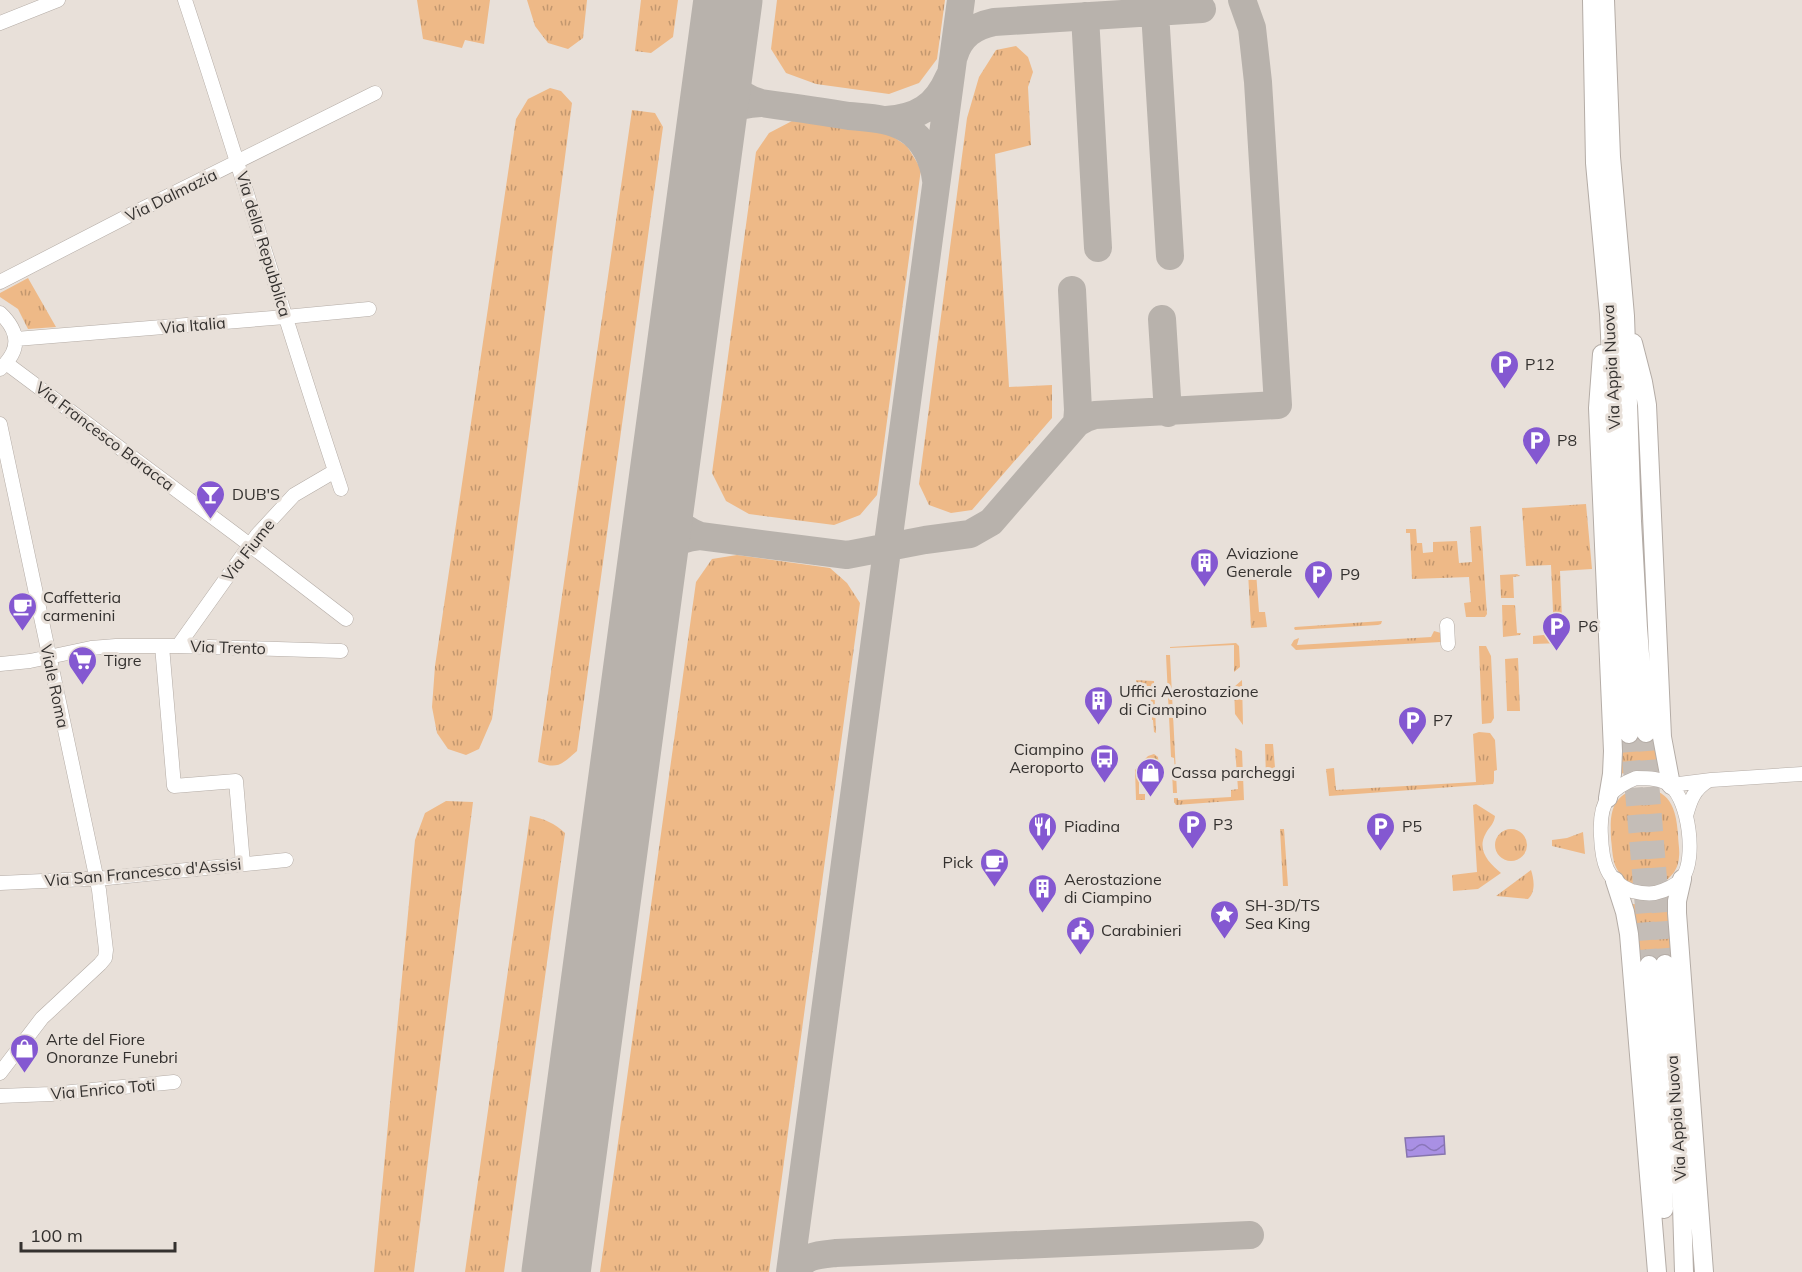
<svg xmlns="http://www.w3.org/2000/svg" width="1802" height="1272" font-family="Mulish,sans-serif">
	<defs>
		<pattern id="grass-tufts" width="24" height="20" patternUnits="userSpaceOnUse" patternTransform="scale(1.5)"><rect width="24" height="20" fill="#eeb987"/><path d="M3 7l-1-3M5 7V3M7 7l1-3M15 17l-1-3M17 17v-4M19 17l1-3" fill="none" stroke="#c2976f"/></pattern>
		<pattern id="water-waves" width="16" height="10" patternUnits="userSpaceOnUse" patternTransform="scale(1.5)"><rect width="16" height="10" fill="#a990e4"/><path d="M0 5q4-4 8 0t8 0" fill="none" stroke="#8a76b9"/></pattern>
	</defs>
	<rect width="100%" height="100%" fill="#e8e0d9"/>
	<path fill="url(#grass-tufts)" d="M417,0h73l-6,44 -19,-4 -3,8 -39,-9z
		M527,0h60l-4,38 -15,11 -20,-6 -13,-17z
		M641,0h37l-5,37 -22,16 -16,-2z
		M777,0h168l-8,59 -18,24 -30,11 -73,-10 -30,-11 -15,-24z
		M1016,46l12,11 5,15 -5,15 3,58 -36,9 14,233 43,-2v33l-80,92 -21,3 -22,-8 -10,-21 48,-366 12,-41 17,-27z
		M550,88l11,3 11,12 -80,616 -13,30 -13,6 -18,-6 -11,-16 -5,-26 3,-41 81,-547 12,-20z
		M632,110l23,3 8,14 -86,624c-15,13 -19,19 -39,11z
		M792,121l89,8 26,17 14,23 -44,326 -17,20 -26,10 -85,-11 -23,-13 -14,-28 44,-321 13,-19z
		M28,278l28,49 -28,2 -10,-20 -18,-12v-4z
		M1586,504l6,65 -32,2 3,72 -30,1v-8l21,-2 -3,-69 -25,1 -4,-58z
		M1481,526l6,88 -2,3h-19l-2,-14 7,-1 -2,-25 -57,2 -2,-46h-4v-4h10l1,14h5l1,10 10,-1v-10l24,-1 2,22 13,-1 -2,-35z
		M737,555l93,13 17,15 13,20 -91,669h-169l96,-690 16,-23z
		M1248,572h8l3,40h6l2,15 -16,1z
		M1517,574l3,2 -7,1 1,21h-13l-1,-23z
		M1502,605h13l2,28h4l-1,2 -17,2z
		M1382,621l-1,3 -3,1 -83,5 -1,-2 1,-1z
		M1434,631l7,2v9l-145,8 -5,-5 3,-5 5,-2 -2,7 134,-8z
		M1236,643l3,3 1,21 -6,5v-27l-64,3v-1z
		M1479,646h7l5,10 3,62 -3,5 -9,1z
		M1166,655h4l7,138h-4l-1,-22h3l-1,-13 -3,-1z
		M1518,658l2,53h-13l-2,-52z
		M1136,680l18,1 2,52 -2,-1 -1,-12h-1l-2,-34h-13z
		M1242,680l1,45 -8,-11 -1,-27z
		M1479,732l11,1 5,7 2,30 -3,1v10l-1,3 -164,12 -3,-27 8,-1 2,22 140,-8 -3,-48z
		M1652,736l2,1 4,33 -2,2 -18,-2 -18,4 1,-36z
		M1265,744h8l3,35h-10z
		M1235,748l7,3 2,49 -68,5 -2,-3v-4h4v2l53,-3v-7l7,-1z
		M1154,754l4,3 2,23 -21,1v13h6v6h-9l-1,-30 13,-14z
		M1639,788c31,0 37,20 39,46 0,8 2,16 1,23 -1,22 -25,35 -44,28 -11,-4 -18,-13 -21,-23 -2,-8 -2,-16 -3,-23 -1,-25 -1,-43 28,-51z
		M446,801l27,1 -59,470h-40l41,-432 10,-27z
		M1476,804l19,12c-1,8 -5,10 -9,17 -10,17 3,30 15,40l-23,16 -25,2 -1,-16 25,-3 -4,-67z
		M530,816c15,3 24,7 35,17l-61,439h-39z
		M1280,829h4l4,57h-5z
		M1495 845a16 16 0 1 1 32 0a16 16 0 1 1-32 0Z
		M1583,832l2,22 -33,-8v-6l15,-2z
		M1531,870c3,9 5,22 -3,29l-32,-3z
		M1668,901l1,1 3,60 -33,4 -8,-61 2,-1 18,2z"/>
	<path fill="url(#water-waves)" stroke="#8674ae" stroke-width="1.5" d="M1444,1136l1,18 -38,3 -2,-19z"/>
	<g fill="none" stroke-linecap="round" stroke-linejoin="round">
		<path stroke="#b8b2ac" stroke-width="28" d="M1155,12l15,244
			M1085,16l13,232
			M721,48c2,27 12,48 40,55
			M954,56c6,-20 20,-30 40,-34l208,-13
			M886,120c31,-2 50,-13 63,-43
			M708,144c11,-29 21,-40 53,-41 29,4 58,8 88,13 20,2 40,2 58,13 17,10 27,32 29,51
			M1072,290l6,120 -1,13
			M1162,319l6,94
			M664,473c0,33 2,49 36,63
			M649,582c8,-29 20,-43 51,-46l147,19 78,-15 45,-6 21,-12 86,-99 9,-5 9,-3 183,-10 -20,-323 -6,-54 -10,-28
			M790,1272l171,-1272
			M793,1272c13,-17 23,-17 43,-19l414,-18"/>
		<path stroke="#b8b2ac" stroke-width="69" d="M556,1272l172,-1272"/>
		<path stroke="#c4bdb7" stroke-width="18" stroke-dasharray="18 9" stroke-linecap="butt" d="M1646,733l19,231
			M1629,734l20,231"/>
		<defs>
			<path id="minor" d="M185,0c54,163 102,327 156,489
				M0,23l58,-23
				M0,282l128,-66 247,-123
				M0,313c20,19 21,37 0,56
				M16,339l269,-22 84,-8
				M6,363l232,173 108,83
				M0,424l99,466 7,60 -1,8 -5,6 -58,54 -42,55
				M1447,625l1,19
				M162,646l12,140 62,-5 7,83
				M178,646l79,-111 37,-40 41,-24
				M0,664l30,-3 61,-13 25,-2h62l163,5
				M1636,778c11,0 26,0 35,8 18,16 25,72 12,91 -5,8 -19,14 -28,16 -7,1 -15,0 -23,-2 -26,-9 -30,-30 -31,-55 -1,-14 0,-29 8,-40 7,-9 17,-14 27,-18z
				M1671,785l40,-5 91,-6
				M1686,816c4,-15 8,-27 22,-35
				M0,883l107,-5 179,-18
				M0,1096l51,-2 123,-12"/>
			<path id="major" d="M1592,0l3,163 14,151 20,420
				M1605,0l6,157 14,159 7,205 6,107 8,105
				M1633,343l10,39 4,23 15,332 9,48
				M1602,354l-4,54 15,343 -1,23 -4,24
				M1682,879l-5,22v12l27,359
				M1615,881l10,31 4,22 28,338
				M1665,964l17,242 2,66
				M1649,965l15,244"/>
		</defs>
		<use href="#minor" stroke="#b4aca6" stroke-width="15"/>
		<use href="#major" stroke="#b4aca6" stroke-width="20"/>
		<use href="#minor" stroke="#fff" stroke-width="14"/>
		<use href="#major" stroke="#fff" stroke-width="18"/>
	</g>
	<defs>
		<symbol id="parking-pin" viewBox="-11 -11 22 30"><path d="M0 17L-7.5 6A9.5 9.5 0 1 1 7.5 6Z" fill="#8458d1" stroke="#e8e0d9"/><path d="M-3.5-5.5H1a3.5 3.5 0 0 1 0 7H-1V5.5H-3.5ZM-1-3.4V-.6H.8a1.4 1.4 0 0 0 0-2.8Z" fill="#fff"/></symbol>
		<symbol id="bar-pin" viewBox="-11 -11 22 30"><path d="M0 17L-7.5 6A9.5 9.5 0 1 1 7.5 6Z" fill="#8458d1" stroke="#e8e0d9"/><path d="M-6-5H6L.8 .8V4.5H3.5V6h-7V4.5H-.8V.8Z" fill="#fff"/></symbol>
		<symbol id="building-pin" viewBox="-11 -11 22 30"><path d="M0 17L-7.5 6A9.5 9.5 0 1 1 7.5 6Z" fill="#8458d1" stroke="#e8e0d9"/><path d="M-4-6H4V6H1V3H-1V6H-4ZM-2.5-4.3h1.7v1.8h-1.7ZM.8-4.3h1.7v1.8H.8ZM-2.5-1h1.7V.8h-1.7ZM.8-1h1.7V.8H.8Z" fill="#fff"/></symbol>
		<symbol id="cafe-pin" viewBox="-11 -11 22 30"><path d="M0 17L-7.5 6A9.5 9.5 0 1 1 7.5 6Z" fill="#8458d1" stroke="#e8e0d9"/><path d="M-5.5-4.5H6V0H3Q3 3.5 0 3.5H-2.5Q-5.5 3.5-5.5 0ZM3-3.2v2h1.7v-2ZM-6 4.5H4V6H-6Z" fill="#fff"/></symbol>
		<symbol id="supermarket-pin" viewBox="-11 -11 22 30"><path d="M0 17L-7.5 6A9.5 9.5 0 1 1 7.5 6Z" fill="#8458d1" stroke="#e8e0d9"/><path d="M-6-5.5h2.5l.6 2H6L4.5 2H-2.5L-4.4-4H-6ZM-1.5 3.2a1.3 1.3 0 1 0 .1 0ZM3 3.2a1.3 1.3 0 1 0 .1 0Z" fill="#fff"/></symbol>
		<symbol id="bus-pin" viewBox="-11 -11 22 30"><path d="M0 17L-7.5 6A9.5 9.5 0 1 1 7.5 6Z" fill="#8458d1" stroke="#e8e0d9"/><path d="M-5-6H5V4H4V6H2V4H-2V6H-4V4H-5ZM-3.5-4V0h7V-4ZM-3.5 1.2v1.5H-2V1.2ZM2 1.2v1.5H3.5V1.2Z" fill="#fff"/></symbol>
		<symbol id="shop-pin" viewBox="-11 -11 22 30"><path d="M0 17L-7.5 6A9.5 9.5 0 1 1 7.5 6Z" fill="#8458d1" stroke="#e8e0d9"/><path d="M-5-2.5h2.3a2.7 3.5 0 0 1 5.4 0H5L5.5 6h-11ZM-1.5-2.5h3a1.5 2.3 0 0 0-3 0Z" fill="#fff"/></symbol>
		<symbol id="restaurant-pin" viewBox="-11 -11 22 30"><path d="M0 17L-7.5 6A9.5 9.5 0 1 1 7.5 6Z" fill="#8458d1" stroke="#e8e0d9"/><path d="M-5-6h1v4h1v-4h1v4h1v-4h1v5L-1.5 .5V6h-2V.5L-5-1ZM5-6V6H3V1.5H1.5Q1.5-4 5-6Z" fill="#fff"/></symbol>
		<symbol id="sight-pin" viewBox="-11 -11 22 30"><path d="M0 17L-7.5 6A9.5 9.5 0 1 1 7.5 6Z" fill="#8458d1" stroke="#e8e0d9"/><path d="M0-6L1.8-2.2L6-1.7L2.9 1.2L3.7 5.4L0 3.3L-3.7 5.4L-2.9 1.2L-6-1.7L-1.8-2.2Z" fill="#fff"/></symbol>
		<symbol id="civic-pin" viewBox="-11 -11 22 30"><path d="M0 17L-7.5 6A9.5 9.5 0 1 1 7.5 6Z" fill="#8458d1" stroke="#e8e0d9"/><path d="M-.6-6.5H3V-4.5H.6V-3L4-1V1h2V6H-6V1h2V-1L-.6-3ZM-1.2 2.5V6h2.4V2.5Z" fill="#fff"/></symbol>
	</defs>
	<g fill-rule="evenodd">
		<use href="#parking-pin" x="1488" y="348" width="33" height="45"/>
		<use href="#parking-pin" x="1520" y="424" width="33" height="45"/>
		<use href="#bar-pin" x="194" y="478" width="33" height="45"/>
		<use href="#building-pin" x="1188" y="546" width="33" height="45"/>
		<use href="#parking-pin" x="1302" y="558" width="33" height="45"/>
		<use href="#cafe-pin" x="6" y="590" width="33" height="45"/>
		<use href="#parking-pin" x="1540" y="610" width="33" height="45"/>
		<use href="#supermarket-pin" x="66" y="644" width="33" height="45"/>
		<use href="#building-pin" x="1082" y="684" width="33" height="45"/>
		<use href="#parking-pin" x="1396" y="704" width="33" height="45"/>
		<use href="#bus-pin" x="1088" y="742" width="33" height="45"/>
		<use href="#shop-pin" x="1134" y="756" width="33" height="45"/>
		<use href="#parking-pin" x="1176" y="808" width="33" height="45"/>
		<use href="#restaurant-pin" x="1026" y="810" width="33" height="45"/>
		<use href="#parking-pin" x="1364" y="810" width="33" height="45"/>
		<use href="#cafe-pin" x="978" y="846" width="33" height="45"/>
		<use href="#building-pin" x="1026" y="872" width="33" height="45"/>
		<use href="#sight-pin" x="1208" y="898" width="33" height="45"/>
		<use href="#civic-pin" x="1064" y="914" width="33" height="45"/>
		<use href="#shop-pin" x="8" y="1032" width="33" height="45"/>
	</g>
	<g text-anchor="middle" stroke-width="6" stroke-linejoin="round" paint-order="stroke">
		<g font-size="16" fill="#34312f" stroke="#e8e0d9">
			<text transform="translate(171 195) rotate(-26)" y="6">Via Dalmazia</text>
			<text transform="translate(264 244) rotate(73)" y="6">Via della Repubblica</text>
			<text transform="translate(193 325) rotate(-5)" y="6">Via Italia</text>
			<text transform="translate(1611 367) rotate(-93)" y="6">Via Appia Nuova</text>
			<text transform="translate(105 436) rotate(37)" y="6">Via Francesco Baracca</text>
			<text transform="translate(248 550) rotate(-52)" y="6">Via Fiume</text>
			<text transform="translate(228 647) rotate(2)" y="6">Via Trento</text>
			<text transform="translate(55 686) rotate(78)" y="6">Viale Roma</text>
			<text transform="translate(143 872) rotate(-5)" y="6">Via San Francesco d'Assisi</text>
			<text transform="translate(103 1089) rotate(-5)" y="6">Via Enrico Toti</text>
			<text transform="translate(1676 1118) rotate(-94)" y="6">Via Appia Nuova</text>
		</g>
		<g font-size="16" fill="#34312f" stroke="#e8e0d9" text-anchor="start">
			<text x="1525" y="370">P12</text>
			<text x="1557" y="446">P8</text>
			<text x="232" y="500">DUB'S</text>
			<text x="1226" y="559">Aviazione<tspan x="1226" dy="18">Generale</tspan></text>
			<text x="1340" y="580">P9</text>
			<text x="43" y="603">Caffetteria<tspan x="43" dy="18">carmenini</tspan></text>
			<text x="1578" y="632">P6</text>
			<text x="104" y="666">Tigre</text>
			<text x="1119" y="697">Uffici Aerostazione<tspan x="1119" dy="18">di Ciampino</tspan></text>
			<text x="1433" y="726">P7</text>
			<text x="1084" y="755" text-anchor="end">Ciampino<tspan x="1084" dy="18">Aeroporto</tspan></text>
			<text x="1171" y="778">Cassa parcheggi</text>
			<text x="1213" y="830">P3</text>
			<text x="1064" y="832">Piadina</text>
			<text x="1402" y="832">P5</text>
			<text x="973" y="868" text-anchor="end">Pick</text>
			<text x="1064" y="885">Aerostazione<tspan x="1064" dy="18">di Ciampino</tspan></text>
			<text x="1245" y="911">SH-3D/TS<tspan x="1245" dy="18">Sea King</tspan></text>
			<text x="1101" y="936">Carabinieri</text>
			<text x="46" y="1045">Arte del Fiore<tspan x="46" dy="18">Onoranze Funebri</tspan></text>
		</g>
	</g>
	<path d="M21 1242v9h154v-9" fill="none" stroke="#34312f" stroke-width="3"/>
	<text x="30" y="1242" font-size="18" fill="#34312f" stroke="#e8e0d9" stroke-width="4.5" paint-order="stroke">100 m</text>
</svg>
